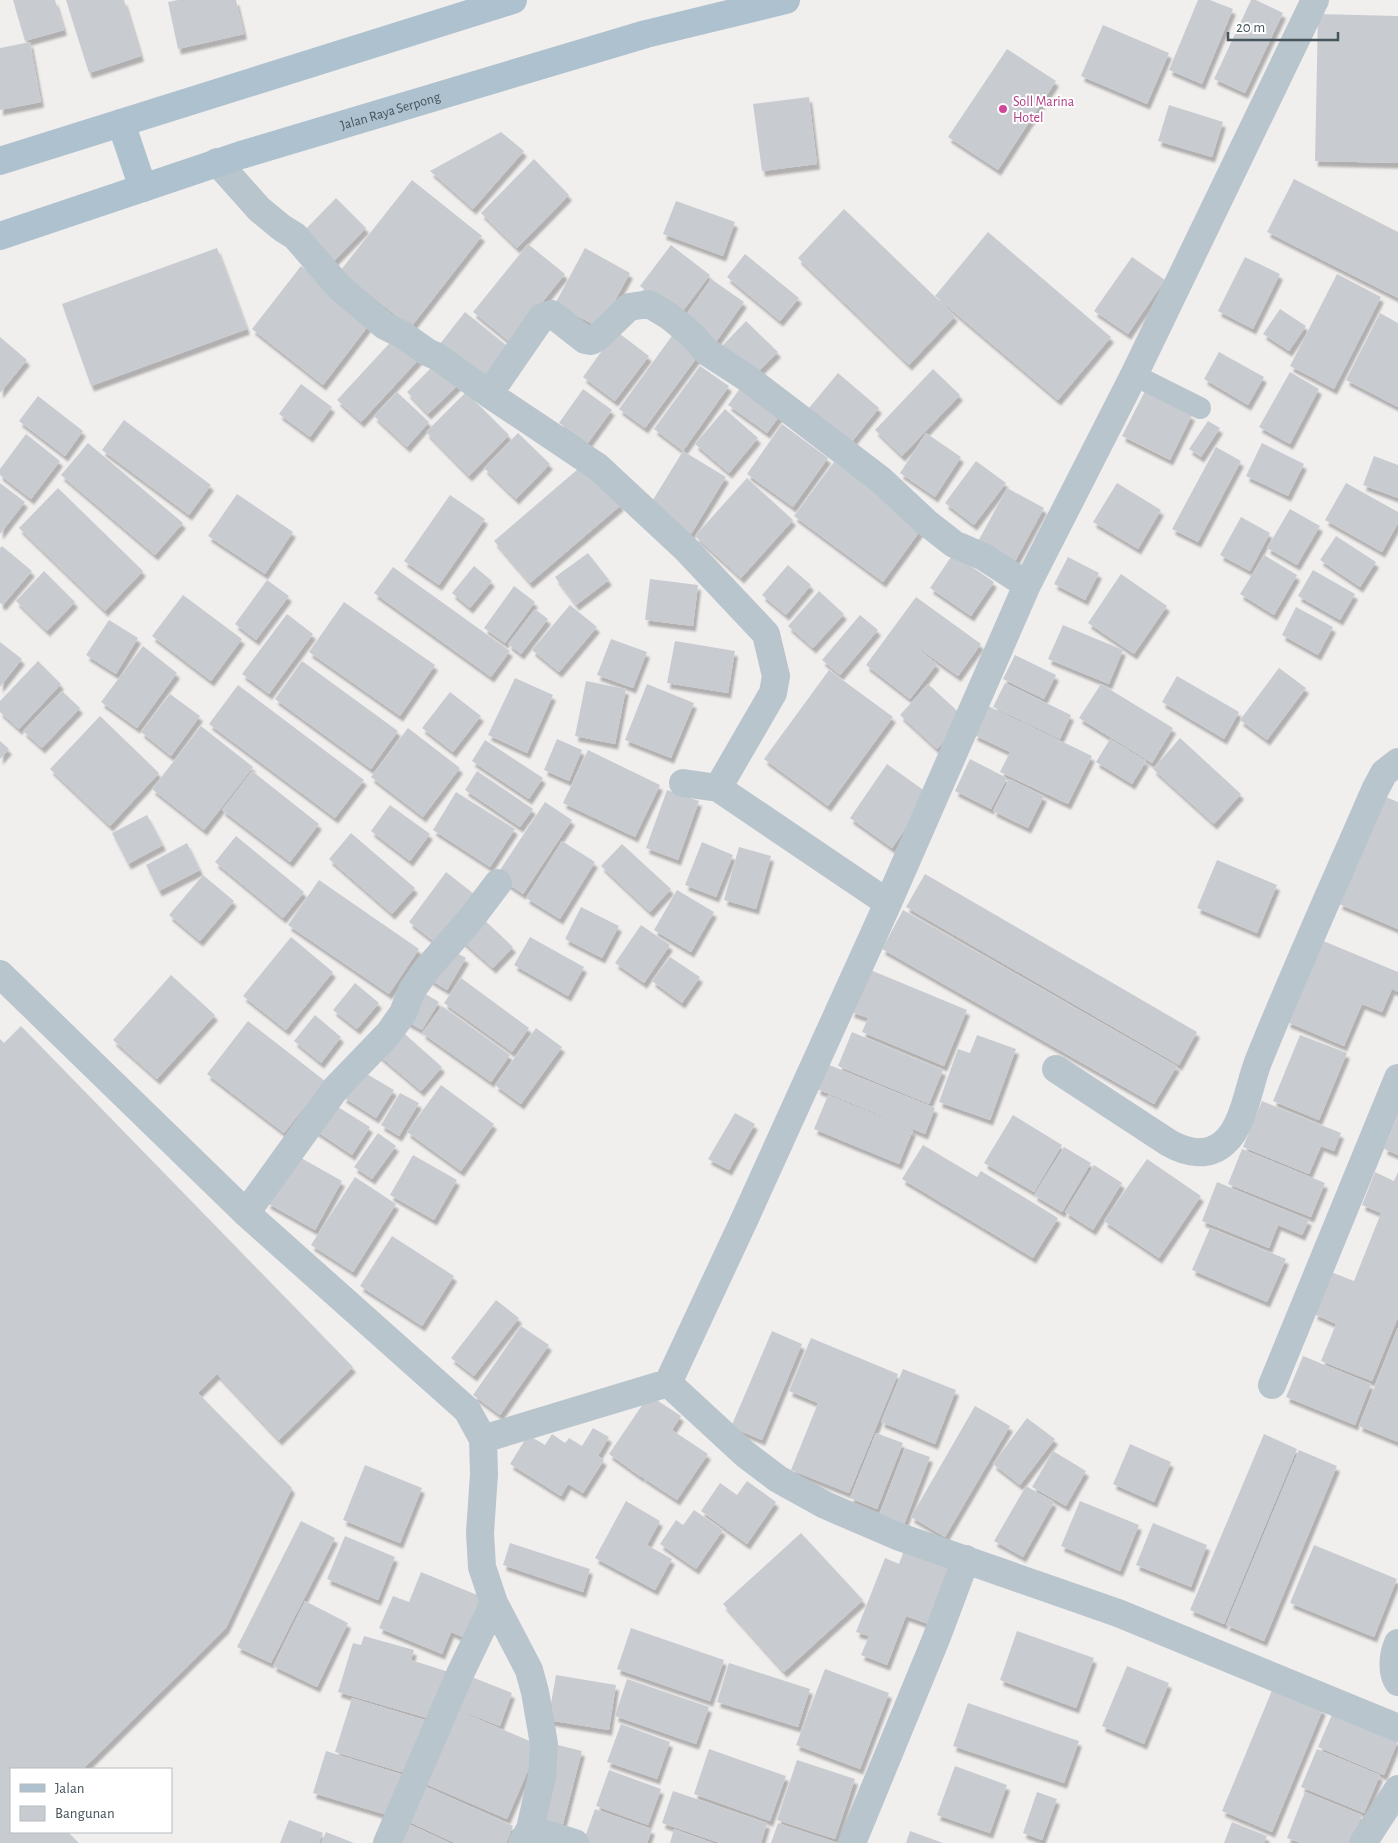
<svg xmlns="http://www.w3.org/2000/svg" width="1398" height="1843" font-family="'Alegreya Sans',sans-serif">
	<defs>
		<filter id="shadow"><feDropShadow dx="3" dy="5.5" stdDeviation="1" flood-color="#0004"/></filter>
	</defs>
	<rect width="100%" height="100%" fill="#f1eeee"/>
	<path fill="#c8ccd1" filter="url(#shadow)" d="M13,0h42l9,30 -39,11z
		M66,0h58l17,56 -52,17z
		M178,0h58l8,34 -66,15 -10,-47z
		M1198,0h12l23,9 -31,75 -33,-14z
		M1251,0h5l27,13 -38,80 -31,-14z
		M1318,14l80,2v147l-83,-2z
		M1103,25l66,28 -22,51 -66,-28z
		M30,42l11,60 -41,8v-62z
		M1007,49l49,32 -58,89 -50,-33z
		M809,97l8,67 -55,7 -9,-67z
		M1169,105l54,17 -11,35 -54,-16z
		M501,132l23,19 -51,58 -43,-38z
		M534,159l35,36 -52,53 -36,-35z
		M1294,179l104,53v66l-131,-66z
		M412,180l70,56 -71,91 -71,-56z
		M336,198l30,30 -34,35 -30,-30z
		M676,201l59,21 -12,34 -60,-22z
		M844,209l111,107 -46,49 -111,-107z
		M988,232l123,105 -53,63 -123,-104z
		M528,244l37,30 -55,68 -37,-30z
		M671,245l39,30 -31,41 -39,-30z
		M217,248l30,81 -156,57 -29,-82z
		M585,248l45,25 -30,55 -45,-24z
		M745,254l54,44 -19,23 -53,-44z
		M1132,257l33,23 -37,54 -34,-23z
		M1245,257l35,17 -27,55 -35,-18z
		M301,266l71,55 -49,64 -71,-56z
		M1337,274l44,23 -47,92 -44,-23z
		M711,279l33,23 -28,40 -33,-23z
		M1280,309l26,17 -17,25 -26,-17z
		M465,312l46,37 -26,33 -46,-37z
		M1380,313l18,10v84l-52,-27z
		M746,321l32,31 -24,24 -32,-30z
		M616,331l33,25 -34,45 -32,-24z
		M674,333l27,19 -56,76 -26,-19z
		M398,334l24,22 -61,66 -24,-22z
		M0,337l27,23 -27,33z
		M1219,352l45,25 -16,28 -44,-26z
		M438,361l22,22 -32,31 -21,-22z
		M700,366l29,20 -46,65 -29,-22z
		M933,369l27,26 -58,61 -27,-26z
		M1290,372l29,17 -29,55 -31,-17z
		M838,373l41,35 -33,41 -42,-35z
		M744,383l39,28 -16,22 -39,-28z
		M301,384l31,23 -22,30 -31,-23z
		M583,389l29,21 -24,33 -29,-20z
		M1145,391l47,24 -22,45 -48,-24z
		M397,392l32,30 -22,25 -33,-31z
		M466,392l43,43 -40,41 -43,-44z
		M38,396l45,35 -18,25 -46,-35z
		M725,409l33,29 -29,35 -34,-29z
		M124,420l87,65 -22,30 -87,-65z
		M1208,421l12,7 -19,29 -12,-8z
		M782,424l46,34 -35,49 -46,-33z
		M518,433l32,31 -34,35 -32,-31z
		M926,433l35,24 -26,40 -35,-24z
		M26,434l34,27 -29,38 -31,-24v-6z
		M88,443l95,80 -28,32 -94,-80z
		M1262,443l42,21 -16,32 -42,-20z
		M1216,447l25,14 -43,81 -26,-13z
		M683,451l43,26 -35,57 -43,-26z
		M1374,456l24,9v33l-35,-13z
		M976,461l30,22 -32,42 -29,-22z
		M834,462l89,65 -40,55 -89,-66z
		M585,463l36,42 -91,78 -36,-42z
		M747,478l46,42 -52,58 -46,-42z
		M0,483l25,19 -25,32z
		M1117,483l44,27 -23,39 -45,-27z
		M1346,483l52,29v11l-16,29 -57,-32z
		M58,488l85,83 -38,40 -86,-83z
		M1007,488l37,20 -32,59 -37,-20z
		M237,494l56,38 -28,42 -57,-38z
		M450,495l35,24 -46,66 -35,-24z
		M1290,509l30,17 -23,39 -30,-17z
		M1241,517l29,16 -20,38 -30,-16z
		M1336,536l40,26 -16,25 -40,-27z
		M2,546l30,25 -29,34 -3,-2v-55z
		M588,553l21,27 -33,25 -21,-28z
		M953,554l41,28 -23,34 -41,-28z
		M1264,555l33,20 -23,40 -34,-21z
		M1068,557l31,16 -14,27 -31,-16z
		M788,565l23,20 -25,30 -24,-20z
		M474,566l18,15 -22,27 -18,-15z
		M393,567l117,84 -19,26 -117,-84z
		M1313,570l42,24 -15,26 -42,-24z
		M44,571l31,31 -28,29 -31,-30z
		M1121,574l46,32 -33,48 -46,-31z
		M650,579l48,6 -5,41 -48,-6z
		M267,580l22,16 -33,44 -21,-16z
		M514,586l21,16 -30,41 -21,-15z
		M819,591l25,23 -31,34 -25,-22z
		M183,595l59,44 -31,42 -59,-45z
		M916,597l65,47 -23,32 -55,-39 34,27 -27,35 -44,-34z
		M344,602l91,63 -35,51 -91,-64z
		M570,605l27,22 -38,45 -27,-22z
		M1296,607l37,20 -15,28 -36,-20z
		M535,609l13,10 -27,35 -13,-10z
		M287,614l26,20 -44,60 -27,-20z
		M860,615l18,15 -38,45 -18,-15z
		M109,620l29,18 -22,36 -30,-19z
		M1063,625l60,25 -14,34 -61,-25z
		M611,639l36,13 -14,36 -36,-13z
		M675,641l60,10 -7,42 -61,-10z
		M0,642l22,17 -22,28z
		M143,646l34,27 -40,55 -36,-26z
		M1015,655l41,20 -12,24 -41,-20z
		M38,661l23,23 -42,45 -19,-17v-11z
		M302,661l96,70 -27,38 -96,-70z
		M1279,668l27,20 -39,52 -27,-20z
		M829,670l64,47 -65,89 -64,-47z
		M1177,676l62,36 -15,27 -62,-37z
		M515,678l38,17 -26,58 -39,-18z
		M586,681l40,8 -11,55 -40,-8z
		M1005,683l66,32 -11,24 -67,-32z
		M647,684l47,19 -23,55 -46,-18z
		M928,684l37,34 -28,31 -37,-34z
		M1101,684l72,44 -21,35 -73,-45z
		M238,685l126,95 -29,38 -126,-94z
		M62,691l18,17 -38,40 -19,-17z
		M450,692l31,24 -28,36 -31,-24z
		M170,694l30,22 -29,40 -30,-24z
		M988,706l104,50 -24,48 -68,-32 10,-20 -36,-17z
		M100,716l59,57 -49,53 -60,-57z
		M201,726l52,41 -49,63 -52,-41z
		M408,728l52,40 -37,49 -52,-40z
		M1180,738l61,56 -27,30 -61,-55z
		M557,739l25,11 -13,31 -25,-11z
		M1110,739l36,22 -14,23 -36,-22z
		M485,740l58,38 -14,21 -57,-38z
		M0,741l9,8 -9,10z
		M588,750l72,35 -25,52 -72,-34z
		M970,759l37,19 -16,31 -36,-18z
		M887,764l42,30 -37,54 -42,-30z
		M252,771l67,53 -29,38 -68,-52z
		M477,771l56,38 -13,18 -55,-37z
		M1009,779l35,17 -16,32 -35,-17z
		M667,790l32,11 -21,59 -32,-12z
		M456,792l59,37 -25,38 -57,-37z
		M1386,797l12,5v127l-59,-25z
		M545,802l27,18 -49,74 -27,-18z
		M390,805l40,29 -20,27 -39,-30z
		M147,815l16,30 -35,19 -16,-31z
		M351,833l64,55 -23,26 -63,-55z
		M236,836l68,56 -21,26 -68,-56z
		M562,841l33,21 -35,57 -34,-21z
		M702,842l31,13 -17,42 -31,-12z
		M187,843l13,27 -41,21 -13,-26z
		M622,844l49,45 -21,23 -49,-46z
		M739,847l32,9 -15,53 -32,-9z
		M1217,860l60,25 -20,48 -60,-25z
		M446,872l28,22 -38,49 -27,-21z
		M925,874l272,158 -18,33 -273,-158z
		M203,875l31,26 -34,40 -31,-26z
		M319,880l100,69 -30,45 -101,-69z
		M677,890l37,22 -23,40 -37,-22z
		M581,907l38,19 -17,32 -37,-19z
		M903,910l274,156 -23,38 -272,-155z
		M480,916l33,31 -20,21 -33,-29z
		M641,925l29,20 -26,38 -29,-20z
		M291,937l42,35 -47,58 -43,-34z
		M530,937l54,30 -16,29 -54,-31z
		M1321,940l77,32v20l-6,-3 -10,23 -20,-8 -18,42 -57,-24z
		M448,948l18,10 -19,32 -18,-11z
		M670,957l30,20 -18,26 -30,-22z
		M868,969l99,41 -23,56 -82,-34 6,-14 -17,-6z
		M171,975l44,40 -58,64 -44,-39z
		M461,978l68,50 -17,24 -68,-49z
		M355,983l24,20 -22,26 -24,-19z
		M419,990l20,12 -17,28 -20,-11z
		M442,1006l68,49 -19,27 -69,-49z
		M315,1015l26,22 -20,26 -27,-22z
		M248,1021l77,60 -41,52 -77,-59z
		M21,1026l332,341 -74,73 -62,-66 -19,19 94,95 -66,140 -143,141h-72v63h57l11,11h-79v-804l4,4z
		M397,1027l45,40 -21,24 -46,-39z
		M536,1028l26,19 -41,57 -26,-19z
		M852,1032l91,38 -14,34 -91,-38z
		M977,1035l39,14 -26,71 -51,-18 19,-53 12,4z
		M1300,1035l47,18 -28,67 -46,-19z
		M827,1064l108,44 -10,26 -108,-45z
		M360,1070l34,20 -18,28 -33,-21z
		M441,1085l53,39 -33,47 -54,-39z
		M400,1093l19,10 -20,33 -18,-11z
		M828,1095l85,35 -14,34 -85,-35z
		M1262,1101l79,32 -7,18 -13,-5 -12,28 -66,-27z
		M330,1102l40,25 -18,28 -39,-26z
		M735,1113l20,11 -26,46 -21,-11z
		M1013,1115l49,30 -28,47 -50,-29z
		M1398,1115v40l-14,-6z
		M378,1133l18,13 -24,33 -18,-12z
		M923,1145l54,32 4,-6 77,47 -25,40 -131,-79z
		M1064,1147l27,16 -29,49 -28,-17z
		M1242,1149l83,34 -14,34 -83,-33z
		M294,1154l48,27 -27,49 -48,-27z
		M413,1155l44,25 -23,40 -44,-25z
		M1147,1159l54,37 -42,62 -55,-37z
		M1094,1165l28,18 -29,47 -28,-18z
		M1375,1172l19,9 4,-9v145l-26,64 -51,-20 15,-37 -22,-10 17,-42 23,9 27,-68 -19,-8z
		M355,1177l41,27 -43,68 -42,-27z
		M1217,1182l92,38 -7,15 -24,-10 -9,23 -67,-27z
		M1210,1228l76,31 -19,43 -75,-32z
		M392,1236l62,40 -32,50 -62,-40z
		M496,1300l23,18 -45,58 -23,-18z
		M521,1326l28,19 -49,70 -27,-20z
		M1398,1328v114l-39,-16z
		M772,1331l30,13 -40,96 -31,-13z
		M811,1338l87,36 -49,119 -58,-23 27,-67 -29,-12z
		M1303,1356l68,28 -16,41 -69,-28z
		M903,1369l53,21 -21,54 -54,-22z
		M649,1395l32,21 -9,14 36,24 -31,46 -35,-23 27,-41 -28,41 -32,-23z
		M975,1406l35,20 -65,111 -34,-20z
		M1027,1418l28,21 -35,46 -27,-21z
		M593,1428l16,9 -11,19 6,4 -21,33 -15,-9 -7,12 -51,-32 18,-29 17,10 7,-11 13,9 4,-5 13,8z
		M876,1433l27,10 -26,66 -27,-11z
		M1264,1434l33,15 -73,175 -34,-14z
		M1130,1444l41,18 -17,40 -41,-18z
		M905,1448l25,9 -27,70 -25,-9z
		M1299,1450l38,16 -73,175 -38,-16z
		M1053,1451l33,20 -20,35 -34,-19z
		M365,1465l57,23 -22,55 -57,-23z
		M747,1481l29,21 -29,42 -46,-33 19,-28 17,12z
		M1026,1486l28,16 -31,55 -29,-16z
		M626,1501l34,20 -13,24 25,14 -17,31 -60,-32z
		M1080,1501l59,24 -19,46 -59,-25z
		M694,1510l29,20 -27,39 -36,-25 16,-24 7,5z
		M301,1521l34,17 -64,125 -34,-16z
		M1153,1523l54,22 -16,42 -55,-22z
		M801,1533l62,67 -79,72 -61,-68z
		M345,1536l50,21 -17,43 -51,-21z
		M510,1543l80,26 -7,23 -80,-27z
		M906,1545l54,21 -23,61 -31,-11 -19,49 -26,-10 8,-19 -13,-4 29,-74 14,6z
		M1314,1545l83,34 -23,58 -84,-34z
		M421,1572l61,25 -17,41 -14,-6 -9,22 -63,-26 14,-32 16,6z
		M305,1601l43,22 -31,64 -44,-21z
		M631,1628l93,32 -14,41 -93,-32z
		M1017,1631l77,27 -18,50 -76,-28z
		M364,1636l50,14 -3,10 38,12 -15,48 -96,-28 15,-49 8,2z
		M729,1663l81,26 -12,38 -81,-25z
		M1127,1666l42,17 -25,61 -42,-18z
		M825,1669l64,24 -29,76 -64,-24z
		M464,1674l48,19 -12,33 -49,-19z
		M556,1675l60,10 -7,45 -61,-10z
		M627,1679l82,28 -13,37 -81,-28z
		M1273,1688l50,21 -51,123 -50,-21z
		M352,1698l76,23 -16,54 -77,-23z
		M968,1703l111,38 -15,42 -111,-37z
		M452,1708l87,37 -32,74 -86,-37z
		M1334,1710l64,31 -14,34 -66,-28z
		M621,1724l49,18 -13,37 -50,-17z
		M554,1744l28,7 -20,77 -28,-7z
		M709,1749l77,27 -16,45 -76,-27z
		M1317,1749l63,26 -16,38 -63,-26z
		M326,1751l81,25 -13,41 -81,-24z
		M797,1760l58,19 -20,60 -58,-19z
		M955,1766l52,19 -17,48 -53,-18z
		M609,1770l52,19 -13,36 -52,-19z
		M418,1783l95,43 -7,17h-51l-52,-24z
		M673,1791l94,32 -6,20h-41l-58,-20z
		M1037,1792l20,7 -15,41 -19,-7z
		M1305,1792l57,23 -11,28h-50l-14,-5z
		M595,1809l57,20 -5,14h-55l-8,-3z
		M289,1820l34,13 -4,10h-39z
		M402,1821l48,22h-58z
		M1232,1822l35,14 -3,7h-40z
		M778,1823l60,20h-67z
		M674,1829l39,14h-43z
		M910,1831l33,12h-37z
		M326,1832l28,11h-33z"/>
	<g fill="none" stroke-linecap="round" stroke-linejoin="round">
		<path stroke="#b9c5cc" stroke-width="22" d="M1134,375l66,33"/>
		<path stroke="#b9c5cc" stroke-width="28" d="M1315,0l-181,375 -107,210 -139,318 -142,313 -78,167 77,71 33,25 47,26 72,31 221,77 280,115
			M217,162l42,47 23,19 13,8 44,51 46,39 18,9 24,17 11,5 51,37 109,73 87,81 81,86 10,42 -3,17 -55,95
			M489,394l53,-77 10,-3 33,26 6,1 6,-3 32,-31 20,-3 20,12 22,18 16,18 40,26 134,102 46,43 27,21 30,13 43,28
			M683,783l35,5 170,115
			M0,974l246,239 221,197 16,29 1,35 -4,59 2,34 12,36 35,67 6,22 9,52 -2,32 -12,53 -8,14
			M1056,1069l113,74c18,10 39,15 56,-1 19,-17 24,-57 33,-80 37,-92 78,-182 117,-272l9,-17 14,-11
			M246,1213l90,-125 53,-55 14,-20 9,-23 15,-21 43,-49 28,-37
			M1272,1385l126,-307
			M483,1439l185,-56
			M1398,1643c-5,12 -7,28 0,39
			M530,1829l45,14
			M387,1843l73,-169 34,-71
			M852,1843l84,-204 30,-80
			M1363,1843l35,-54"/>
		<g stroke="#adc1ce" stroke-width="28">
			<path d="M121,123l22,65"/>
			<path d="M0,161l513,-161"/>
			<path id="s1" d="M0,236l241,-81 405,-121 140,-34"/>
		</g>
	</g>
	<circle fill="#d1479c" stroke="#fff" stroke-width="2" cx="1003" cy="109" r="5"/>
	<g text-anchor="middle" stroke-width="4" stroke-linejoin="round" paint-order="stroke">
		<g font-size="14" fill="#b23c85" stroke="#fff" text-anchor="start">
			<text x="1013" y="106">Soll Marina<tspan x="1013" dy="16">Hotel</tspan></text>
		</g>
		<g font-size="14" fill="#46545c" stroke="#fff">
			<text dy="5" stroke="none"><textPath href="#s1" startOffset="410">Jalan Raya Serpong</textPath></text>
		</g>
	</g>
	<rect x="10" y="1768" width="162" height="65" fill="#ffffff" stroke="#b5bbbe"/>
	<rect x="20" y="1784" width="25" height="8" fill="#adc1ce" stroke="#b5bbbe"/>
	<text x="55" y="1793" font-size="15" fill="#46545c">Jalan</text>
	<rect x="20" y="1806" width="25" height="15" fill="#c8ccd1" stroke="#b5bbbe"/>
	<text x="55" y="1818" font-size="15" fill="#46545c">Bangunan</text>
	<path d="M1228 32v8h110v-8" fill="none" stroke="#46545c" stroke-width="2.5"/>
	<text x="1236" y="32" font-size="15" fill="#46545c" stroke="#ffffff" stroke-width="4" paint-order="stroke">20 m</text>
</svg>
